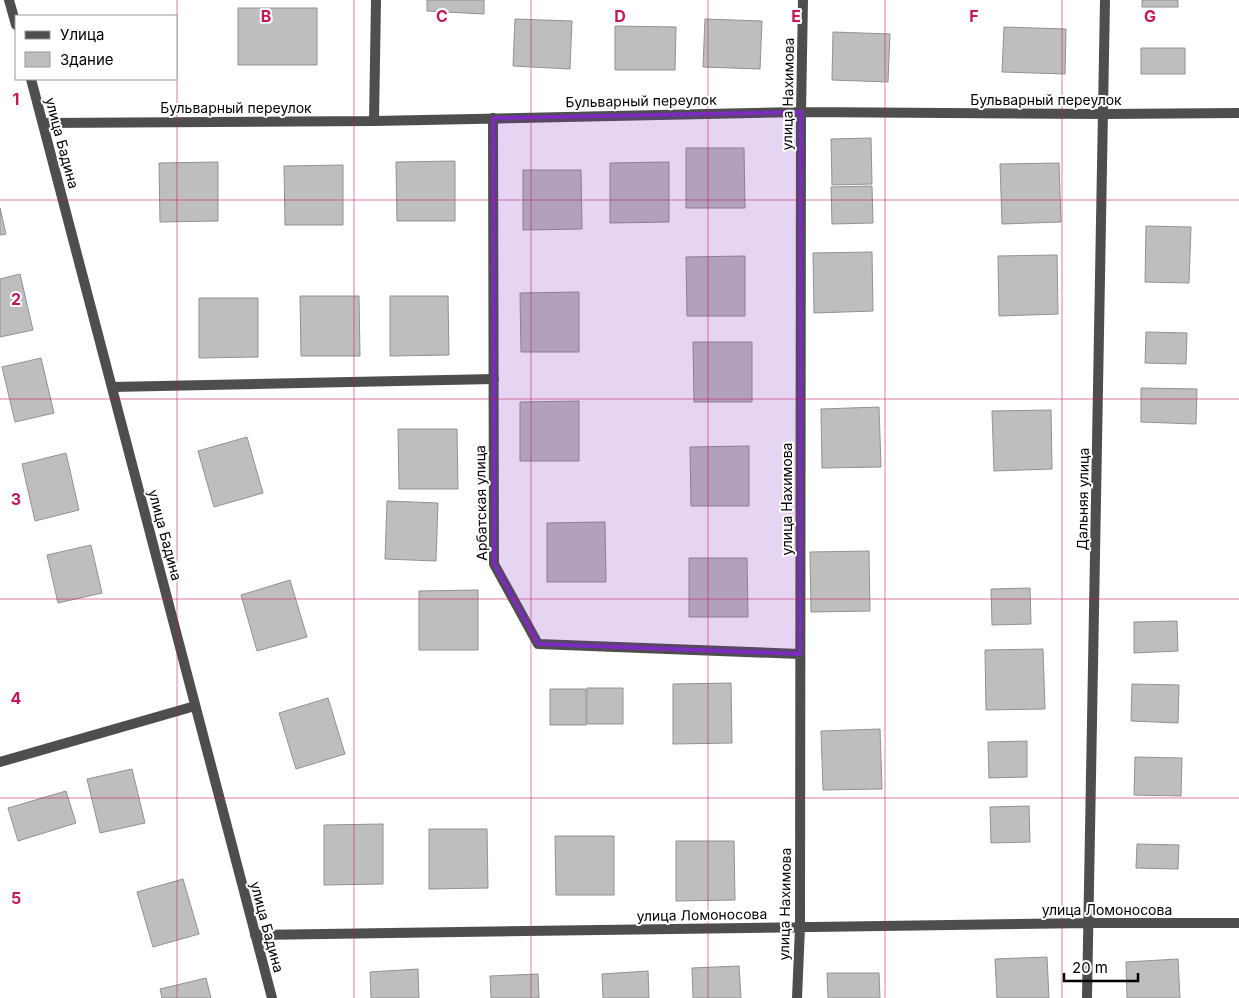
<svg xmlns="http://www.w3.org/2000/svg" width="1239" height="998" font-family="Inter,sans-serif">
	<rect width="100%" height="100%" fill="#fff"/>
	<path fill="#bebebe" stroke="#929292" d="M427,0h57v14l-57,-3z
		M1142,0h36v7h-36z
		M238,8h79v57h-79z
		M515,19l57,2 -2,48 -57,-3z
		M705,19l57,2 -2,48 -57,-2z
		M615,26l61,1 -1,43h-60z
		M1004,27l62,2 -1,45 -63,-2z
		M833,32l57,2 -2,48 -56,-2z
		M1141,48h44v26h-44z
		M871,138l1,46 -40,1 -1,-46z
		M686,148h58l1,60h-59z
		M455,161v60h-58l-1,-59z
		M218,162v59l-58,1 -1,-59z
		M669,162v60l-59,1v-60z
		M1059,163l2,59 -59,2 -2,-60z
		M343,165v60h-58l-1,-59z
		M523,170h58l1,59 -59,1z
		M872,186l1,37 -41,1 -1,-37z
		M0,208l6,26 -6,1z
		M1146,226l45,1 -2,56 -44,-1z
		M872,252l1,59 -59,2 -1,-60z
		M1057,255l1,59 -59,2 -1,-60z
		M745,256v60h-58l-1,-59z
		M20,274l13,56 -33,7v-58z
		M579,292v60h-58l-1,-59z
		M300,296h59l1,60h-59z
		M390,296h58l1,59 -59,1z
		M199,298h59v59l-59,1z
		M1146,332l41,1 -1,31 -41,-1z
		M693,342h59v60h-58z
		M41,358l13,55 -39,9 -13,-55z
		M1141,388l56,1 -1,35 -55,-2z
		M579,401v60h-59v-59z
		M879,407l2,60 -59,1 -1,-59z
		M1051,410l1,59 -58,2 -2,-60z
		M398,429h59l1,60h-59z
		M247,437l16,56 -49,14 -16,-56z
		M749,446v60h-58l-1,-59z
		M66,453l13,57 -44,11 -13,-57z
		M387,501l51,2 -2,58 -51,-2z
		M605,522l1,60h-59v-59z
		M91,545l11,48 -44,10 -11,-48z
		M869,551l1,60 -59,1 -1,-60z
		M689,558h58l1,59h-59z
		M290,580l17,57 -50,14 -16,-56z
		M1030,588l1,36 -39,1 -1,-36z
		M478,590v60h-59v-59z
		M1177,621l1,30 -44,2v-31z
		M1043,649l2,60 -59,1 -1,-60z
		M731,683l1,60 -59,1v-60z
		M1132,684l47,1 -1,38 -47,-2z
		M587,688h36v36h-36z
		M550,689h36v36h-36z
		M328,698l17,56 -49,15 -17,-56z
		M880,729l2,60 -59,1 -2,-59z
		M1027,741v36l-38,1 -1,-36z
		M1135,757l47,1 -1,38 -47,-1z
		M132,769l13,54 -45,10 -13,-54z
		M66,791l10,32 -58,18 -10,-33z
		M1029,806l1,36 -39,1 -1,-36z
		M383,824v60l-59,1v-60z
		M429,829h58l1,59 -59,1z
		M555,836h59v59h-58z
		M676,841h58l1,59 -59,1z
		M1137,844l42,1 -1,24 -42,-1z
		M183,879l16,55 -46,13 -16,-55z
		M1047,957l2,41h-52l-2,-39z
		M1178,959l2,39h-53l-1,-36z
		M739,966l2,32h-48l-1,-30z
		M418,969l1,29h-48l-1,-26z
		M648,971l1,27h-46l-1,-24z
		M827,973h52l1,25h-52z
		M538,974l1,24h-48l-1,-22z
		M206,978l5,20h-49l-2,-9z"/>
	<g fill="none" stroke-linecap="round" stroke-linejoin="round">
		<path stroke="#4e4e4e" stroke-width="10" d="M112,387l382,-8
			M0,762l195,-56"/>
		<path stroke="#4e4e4e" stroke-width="10" d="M493,118l1,446 44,80 262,10
			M374,121l2,-121
			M43,123l331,-2 427,-9 303,2 135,-1
			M255,935l834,-12h150
			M797,998l3,-71 1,-815 2,-112
			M1087,998l18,-998"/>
		<path stroke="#4e4e4e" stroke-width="10" d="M9,0l7,25
			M31,79l241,919"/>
	</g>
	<path fill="#7b2cbf" fill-opacity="0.2" stroke="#7b2cbf" stroke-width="4" stroke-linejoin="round" d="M801,112l-1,542 -262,-10 -44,-80 -1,-446z"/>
	<path fill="none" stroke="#c2185b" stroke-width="1" stroke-opacity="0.55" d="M177,0v998M354,0v998M531,0v998M708,0v998M885,0v998M1062,0v998M0,200h1239M0,399h1239M0,599h1239M0,798h1239"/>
	<g text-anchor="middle" stroke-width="4" stroke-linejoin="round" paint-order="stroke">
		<g font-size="14" fill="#000" stroke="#fff">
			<text transform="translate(788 94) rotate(-89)" y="5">улица Нахимова</text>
			<text x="1046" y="105">Бульварный переулок</text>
			<text transform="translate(641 101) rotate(-1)" y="5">Бульварный переулок</text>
			<text x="236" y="113">Бульварный переулок</text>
			<text transform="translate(62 143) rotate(75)" y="5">улица Бадина</text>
			<text transform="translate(787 499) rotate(-90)" y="5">улица Нахимова</text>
			<text transform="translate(1083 499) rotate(-89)" y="5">Дальняя улица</text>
			<text transform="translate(481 503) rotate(-91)" y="5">Арбатская улица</text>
			<text transform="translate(165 535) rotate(75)" y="5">улица Бадина</text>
			<text transform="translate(785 904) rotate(-89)" y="5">улица Нахимова</text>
			<text x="1107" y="915">улица Ломоносова</text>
			<text transform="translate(702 915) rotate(-1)" y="5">улица Ломоносова</text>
			<text transform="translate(267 927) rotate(75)" y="5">улица Бадина</text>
		</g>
	</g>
	<g font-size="16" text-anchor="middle" font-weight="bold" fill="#c2185b" stroke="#fff" stroke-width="4" stroke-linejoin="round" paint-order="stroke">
		<text x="266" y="22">B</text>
		<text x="442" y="22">C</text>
		<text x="620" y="22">D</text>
		<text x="796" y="22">E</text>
		<text x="974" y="22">F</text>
		<text x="1150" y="22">G</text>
		<text x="16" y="105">1</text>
		<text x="16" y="305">2</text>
		<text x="16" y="505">3</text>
		<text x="16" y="704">4</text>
		<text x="16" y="904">5</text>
	</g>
	<rect x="15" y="15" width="162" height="65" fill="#ffffff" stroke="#999999"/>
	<rect x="25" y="31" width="25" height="8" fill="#4e4e4e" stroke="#999999"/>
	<text x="60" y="40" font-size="15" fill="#000000">Улица</text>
	<rect x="25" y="52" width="25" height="15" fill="#bebebe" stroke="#999999"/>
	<text x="60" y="65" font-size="15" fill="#000000">Здание</text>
	<path d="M1064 973v8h74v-8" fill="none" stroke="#000000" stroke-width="2.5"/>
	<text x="1072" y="973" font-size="15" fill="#000000" stroke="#ffffff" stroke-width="4" paint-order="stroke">20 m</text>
</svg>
